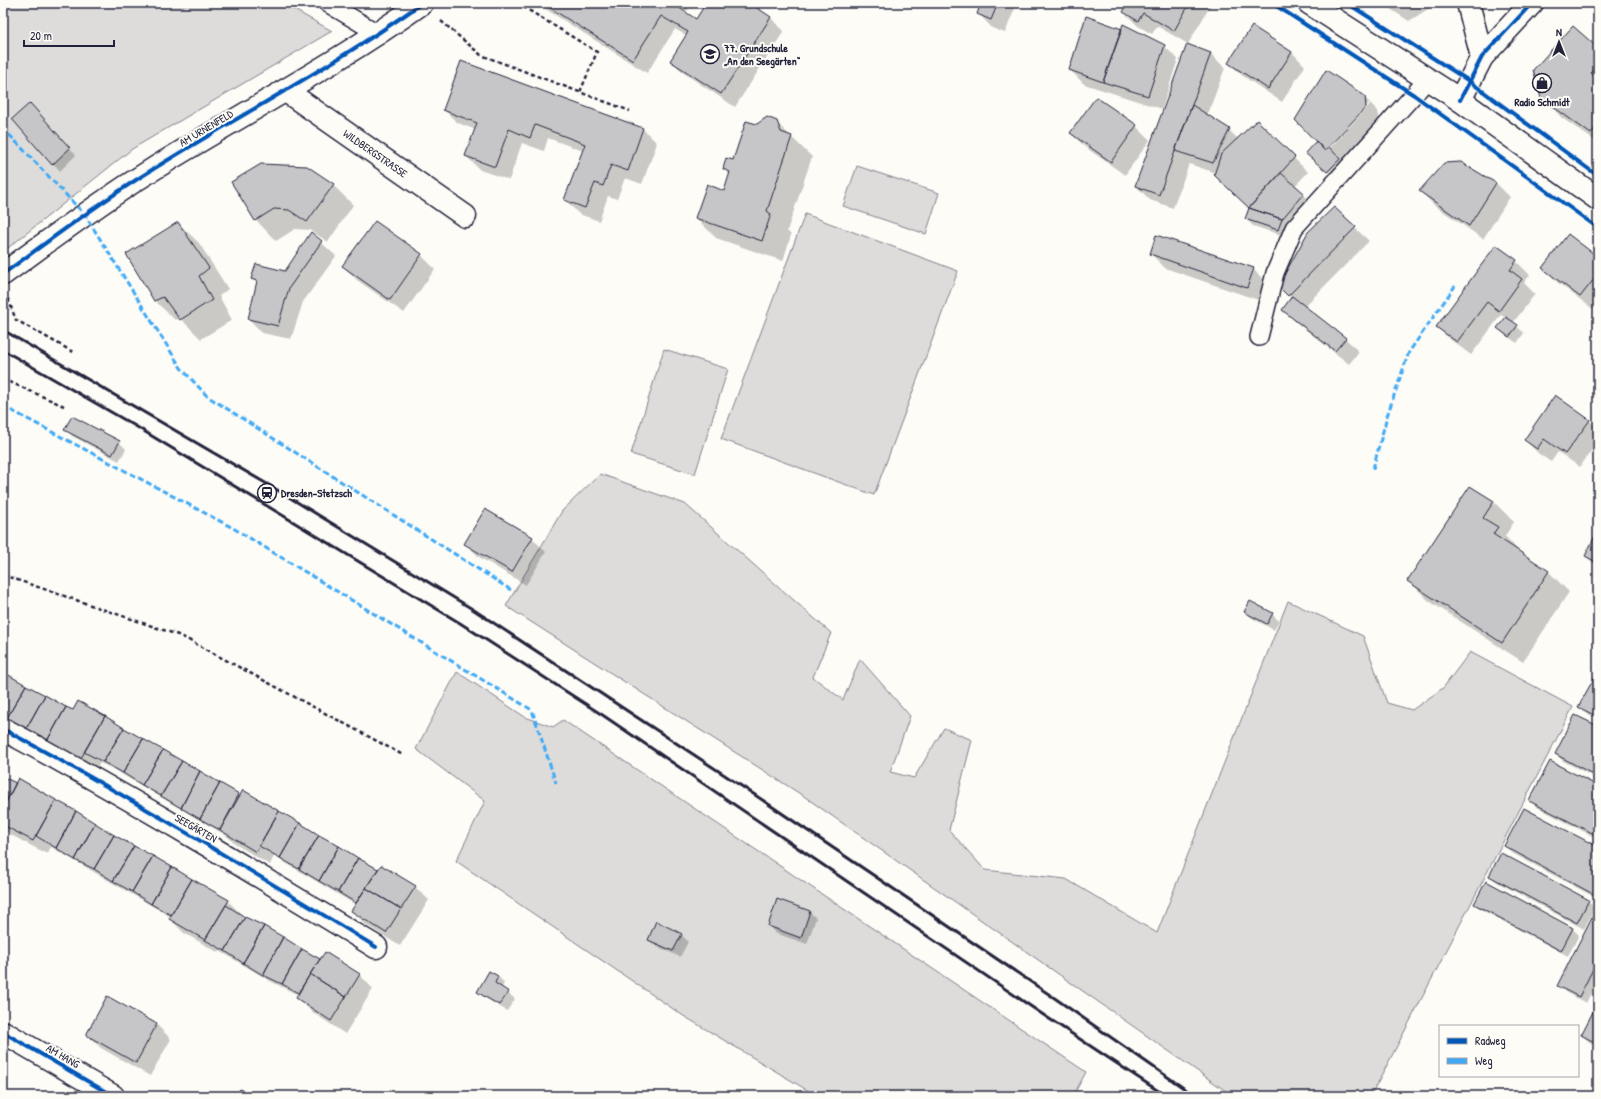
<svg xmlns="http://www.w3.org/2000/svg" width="1601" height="1099" font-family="'Patrick Hand',sans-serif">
	<rect width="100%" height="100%" fill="#fdfcf7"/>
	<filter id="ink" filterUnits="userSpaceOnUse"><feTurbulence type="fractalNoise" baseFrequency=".025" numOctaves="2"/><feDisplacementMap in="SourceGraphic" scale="8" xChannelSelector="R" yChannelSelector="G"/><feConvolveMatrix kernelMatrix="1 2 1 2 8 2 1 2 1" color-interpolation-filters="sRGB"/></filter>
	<g filter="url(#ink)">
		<path fill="#dddcdb" stroke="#807f8b" d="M3,3h279l50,28 -200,118 -129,103z
			M857,166l82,27 -13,41 -83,-28z
			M805,214l153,57 -84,224 -153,-56z
			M664,349l64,20 -33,105 -64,-20z
			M600,474l85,30 146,129 -18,44 30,23 17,-41 50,57 -20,56 24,6 30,-50 28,12 -23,90 36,40 81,9 91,54 131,-332 75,35 24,67 25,7 31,-22 27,-36 103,55 -202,389h-138l-428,-299 -299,-191 56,-95z
			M457,672l68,45 28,10 10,-7 523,352 -13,24h-256l-135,-81 -226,-154 29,-60 -69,-52z"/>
		<path fill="#0003" fill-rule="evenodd" d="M536,3h156l-6,10 11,7 11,-17h40l22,14 14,14 -49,76 -50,-33 -14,-13 16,-25 -12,-7 -28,44z
			M982,3h35l-12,30 -13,-5 -13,-14z
			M1128,3h84l-24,41 -31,-18 -5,8 -14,-8 -14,-14z
			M1381,3h55v1l-27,17z
			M1188,45l23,9 14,14 -18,48 22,14 9,9 19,-17 51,50 -13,14 22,22 -33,28 -31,-10 -7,-7 4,-11 -21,-19 -13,-16 -27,-9 -16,44 -23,-8 -14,-14z
			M1164,46l14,13 -16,50 -78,-25 -14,-14z
			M1598,49v94l-36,-25 -20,-21z
			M1292,52l13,14 -23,36 -39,-26 -14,-13z
			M461,63l182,66 14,14 -15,41 -17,-6 -8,21 -9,-3 -9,25 -20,-7 -14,-14 18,-49 -35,-13 -4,13 -22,-8 -13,37 -29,-10 -14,-14 10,-26 -18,-7 -14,-13z
			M1364,97l14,14 2,10 -39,41 5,4 -12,12 -21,-19 13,-6v-3l-29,-30zM1369,103l1,1 -41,45 -2,-2z
			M37,111l39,44 -16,16 -46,-52z
			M776,122l36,35 -25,74 4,4 -8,26 -67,-23 -20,-20 28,-25 6,-18 -6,-6 10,-8 23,-35z
			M1136,126l14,14 -25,35 -40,-28 -14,-14z
			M1461,163l35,20 14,14 -27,42 -49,-34 -14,-14z
			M232,183l101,2 20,20 -25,37 -18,-12 -15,-1 -19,12 -20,-21z
			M178,223l21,20 29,46 -9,7 13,24 -31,19 -21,-21 -5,2 -21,-20z
			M1355,228l14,13 -65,66 41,31 14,14 -10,12 -52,-41 -14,-13 9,-12 -13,-13z
			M312,234l24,22 -33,46 -12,37 -29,-6 -13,-14 9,-35 -6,-5 34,-7z
			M1151,254l102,15 14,14 -6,18 -96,-33z
			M421,255l14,14 -31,44 -47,-33 -14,-14z
			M1598,259v46l-4,5 -37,-28 -13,-14z
			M1516,261l14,14 -6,8 11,11 -22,29 11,10 -7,10 -12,-8 -7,-7 8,-10 -5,-3 -30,40 -20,-15 -14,-13z
			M1589,420l9,9v12l-18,26 -22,-15 -7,10 -12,-8 -14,-14z
			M66,429l53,13 7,7 -7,12 -47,-25z
			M1470,487l24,15 20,20 -9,14 12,13 -1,2 32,20 21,21 -46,70 -94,-61 -20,-20z
			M1598,532v33l-5,-2 -7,-7z
			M532,538l14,14 -20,33 -47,-28 -14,-14z
			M1245,612l27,2 7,7 -5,9 -22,-12z
			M3,673l70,38 31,6 136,80 139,74 36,16 14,13 -29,46 -34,-21 -14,-14 4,-6 -82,-49 -4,9 -35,-21 -8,-8 -116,-68 -11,-5 -6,10 -91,-55z
			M1598,673v46l-12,-6 -6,-7z
			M1598,728v51l-35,-18 -7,-7z
			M3,777l13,7 3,-5 209,122 14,14 78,46 6,-8 34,22 13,14 -28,45 -34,-23 -14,-13 1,-3 -28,-14 -50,-30 -1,2 -35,-20 -14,-14 1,-2 -120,-70 -4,7 -36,-19 -8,-7z
			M1598,787v52l-61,-32 -6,-6z
			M1505,846l93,3v50l-86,-46z
			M1501,854l87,47 7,7 -11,21 -87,-47 -7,-6z
			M1486,883l87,46 6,6 -11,21 -86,-46 -7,-6z
			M1598,907v72l-12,24 -21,-11 -6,-7z
			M810,912l6,6 -9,26 -32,-11 -6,-7z
			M657,923l25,12 6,7 -8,15 -24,-11 -7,-6z
			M498,976l6,7 -2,5 13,11 -8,12 -22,-13 -7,-6z
			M108,998l49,27 14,14 -21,37 -49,-28 -14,-13z
			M1598,1006v40l-9,-4 -7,-7z"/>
		<path fill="#c6c6c8" stroke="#22223b" d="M542,3h130l24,16 10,-16h44l21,14 -50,77 -51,-33 18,-29 -27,-16 -28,44z
			M981,3h17l-7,17 -14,-6z
			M1128,3h62l-16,28 -31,-18 -5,8 -15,-9z
			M1086,16l36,13 -19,53 -34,-12z
			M1123,24l42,21 -17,51 -45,-14z
			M1252,26l40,26 -24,37 -40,-26z
			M1573,26l25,22v18l-7,7 7,5v46l-7,10 -50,-36 -8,-28z
			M1187,44l24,9 -52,142 -24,-9z
			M461,61l182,67 -15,43 -17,-6 -8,21 -8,-3 -10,25 -21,-8 21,-56 -50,-19 -5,13 -21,-9 -14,38 -30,-11 12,-33 -34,-13z
			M1326,70l39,26 1,11 -41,44 -30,-31z
			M1096,97l41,28 -26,37 -41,-29z
			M30,103l40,45 -18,17 -40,-46z
			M1192,105l38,24 -17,34 -38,-12z
			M767,117l10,4 4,11 11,4 -25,75 4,3 -9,27 -67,-23 12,-34 17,7 6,-19 -7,-3 3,-11 7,2 13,-39 11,3z
			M1257,120l38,37 -46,51 -35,-33 7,-21z
			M1316,141l9,10 4,-4 11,12 -13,13 -22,-19z
			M1461,162l35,21 -27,43 -50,-35 25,-28z
			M261,164l46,2 27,18 -27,38 -18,-12 -15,-1 -19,12 -24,-39z
			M1281,173l23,20 -22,26 -33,-11z
			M1334,207l22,20 -68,69 -10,-10 30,-54z
			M1249,208l33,11 -4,11 -33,-11z
			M375,221l47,33 -32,46 -48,-34z
			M178,222l31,46 -10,8 13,24 -32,20 -17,-23 -9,4 -28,-47z
			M311,232l11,9 -33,47 -11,38 -30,-7 9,-38 -6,-2 5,-15 29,7z
			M1568,234l30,23v17l-18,23 -38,-29z
			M1156,235l98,33 -7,20 -97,-34z
			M1496,245l21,15 -7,10 12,9 -23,32 -12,-9 -30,40 -21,-15z
			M1292,296l54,42 -11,13 -53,-41z
			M1506,317l12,8 -9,12 -12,-9z
			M1555,395l35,25 -25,34 -21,-15 -7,10 -13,-9z
			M72,416l48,25 -8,14 -48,-25z
			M1470,486l24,15 -11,17 15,9 -5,7 56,37 -47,72 -95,-62z
			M485,509l48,28 -21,35 -48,-28z
			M1598,530v33l-13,-7z
			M1250,601l23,12 -6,11 -23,-12z
			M1598,671v46l-20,-10z
			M5,673l21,12 -19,33 -4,-2v-38z
			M26,685l19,10 -19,34 -19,-11z
			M45,695l21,12 -19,34 -21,-12z
			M78,701l27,15 -25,44 -33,-19 19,-34 7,3z
			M1575,715l23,11v51l-43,-23z
			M105,716l19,12 -21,34 -19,-10z
			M124,728l19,11 -20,34 -20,-11z
			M143,739l20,11 -21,35 -19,-12z
			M163,750l19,11 -21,35 -19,-11z
			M182,761l18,10 -19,37 -20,-12z
			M1550,761l48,25v50l-69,-35z
			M200,771l20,12 -20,36 -19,-11z
			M3,777l13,6 -13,25z
			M18,778l38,22 -23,41 -30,-16v-17z
			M220,783l19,11 -19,36 -20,-11z
			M243,790l36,21 -23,41 -36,-22z
			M56,800l20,11 -20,37 -20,-12z
			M1524,808l74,39v37l-5,10 -89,-48z
			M76,811l19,12 -20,37 -19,-12z
			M279,811l21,12 -20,35 -21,-12z
			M95,823l19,12 -20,34 -19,-9z
			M300,823l19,12 -20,34 -19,-11z
			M114,835l20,11 -21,35 -19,-12z
			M319,835l20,11 -20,35 -20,-12z
			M134,846l19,10 -21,36 -19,-11z
			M339,846l19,12 -20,34 -19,-11z
			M1501,853l88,47 -12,23 -88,-47z
			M153,856l19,11 -21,37 -19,-12z
			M358,858l20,11 -22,34 -18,-11z
			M381,865l35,21 -15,23 -35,-21z
			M172,867l20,12 -21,36 -20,-11z
			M192,879l37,21 -24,40 -36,-21z
			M1486,881l87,47 -12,23 -87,-47z
			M366,888l35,21 -15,24 -35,-22z
			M777,899l33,12 -9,27 -33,-12z
			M226,905l19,12 -20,34 -20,-11z
			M1598,905v54l-19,38 -22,-11z
			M245,917l19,9 -21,37 -18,-12z
			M656,921l26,13 -9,17 -25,-11z
			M264,926l19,11 -20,38 -20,-12z
			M283,937l19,12 -20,35 -19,-9z
			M302,949l18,10 -22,34 -16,-9z
			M325,952l35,22 -14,23 -36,-23z
			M489,971l9,5 -3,7 14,9 -10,13 -22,-13z
			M310,974l36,23 -15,24 -35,-23z
			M107,996l50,28 -21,39 -50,-28z
			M1597,1004l1,1v39l-17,-9z
			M240,1089l16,7h-20z"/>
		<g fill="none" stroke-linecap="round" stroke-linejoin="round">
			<defs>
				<path id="service" d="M327,3l52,31
					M1259,337l16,-64 19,-45 134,-149"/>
				<g id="minor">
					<path d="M1468,3l14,54"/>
					<path id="s1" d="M286,91l179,125"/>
					<path d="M1460,100l22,-43 50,-54"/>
					<path d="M3,274c47,-34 94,-70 144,-101 91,-57 187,-107 275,-170"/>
					<path d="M3,729c127,68 250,143 373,218"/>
					<path d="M3,1032l110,64"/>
				</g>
				<path id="primary" d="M1309,3l151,97 138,99"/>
			</defs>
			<use href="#service" stroke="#22223b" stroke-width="20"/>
			<use href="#minor" stroke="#22223b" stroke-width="25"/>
			<use href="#primary" stroke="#22223b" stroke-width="25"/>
			<path stroke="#22223b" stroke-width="2.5" stroke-dasharray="4 3" stroke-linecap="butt" d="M517,3l80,49 -17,40
				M441,21l40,34 149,56
				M8,299l8,21 57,32
				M3,379l61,27
				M3,575l178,61 222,119"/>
			<use href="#service" stroke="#fdfcf7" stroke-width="17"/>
			<use href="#minor" stroke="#fdfcf7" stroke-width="22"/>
			<use href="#primary" stroke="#fdfcf7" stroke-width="22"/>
			<path stroke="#22223b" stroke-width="3" d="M3,330l271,158 200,122 281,185 301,204 139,97
				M3,350l134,77 323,196 144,93 441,300 121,80"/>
			<path stroke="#3fa9f5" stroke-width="3" stroke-dasharray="6 3" stroke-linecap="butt" d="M3,128l82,87 96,153 26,28 304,194
				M3,406l230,122 299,182 24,73
				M1373,469l14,-53 22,-64 46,-66"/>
			<defs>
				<path id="cycleway" d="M1272,3l142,92 184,133
					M1347,3l122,78 129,95
					M1460,100l22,-43 50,-54
					M3,274c47,-34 94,-70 144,-101 91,-57 187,-107 275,-170
					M3,729c127,68 250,143 373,218
					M3,1032l110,64"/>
			</defs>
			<use href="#cycleway" stroke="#fdfcf7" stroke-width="6"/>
			<use href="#cycleway" stroke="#0057b8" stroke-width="4"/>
		</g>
	</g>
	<defs>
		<symbol id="school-ring" viewBox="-11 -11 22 22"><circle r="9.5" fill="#fdfcf7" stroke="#22223b" stroke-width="1.5"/><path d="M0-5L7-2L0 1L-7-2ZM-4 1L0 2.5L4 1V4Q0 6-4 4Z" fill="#22223b"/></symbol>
		<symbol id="shop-ring" viewBox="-11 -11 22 22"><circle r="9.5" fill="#fdfcf7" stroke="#22223b" stroke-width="1.5"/><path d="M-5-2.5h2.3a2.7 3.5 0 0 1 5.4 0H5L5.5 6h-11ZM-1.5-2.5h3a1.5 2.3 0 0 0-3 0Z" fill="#22223b"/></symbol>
		<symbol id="station-ring" viewBox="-11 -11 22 22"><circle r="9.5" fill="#fdfcf7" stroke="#22223b" stroke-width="1.5"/><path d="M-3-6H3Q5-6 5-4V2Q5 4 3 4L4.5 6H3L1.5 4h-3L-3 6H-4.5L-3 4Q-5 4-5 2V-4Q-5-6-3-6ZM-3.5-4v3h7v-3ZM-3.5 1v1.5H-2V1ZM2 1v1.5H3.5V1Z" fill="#22223b"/></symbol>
	</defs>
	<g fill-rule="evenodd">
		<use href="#school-ring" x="699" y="43" width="22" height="22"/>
		<use href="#shop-ring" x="1531" y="72" width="22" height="22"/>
		<use href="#station-ring" x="256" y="482" width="22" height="22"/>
	</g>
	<g text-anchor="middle" stroke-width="4" stroke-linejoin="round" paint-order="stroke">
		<g font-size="11" font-weight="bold" fill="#22223b" stroke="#fdfcf7" text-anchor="start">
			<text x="724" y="52">77. Grundschule<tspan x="724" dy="13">„An den Seegärten“</tspan></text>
			<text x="1542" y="106" text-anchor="middle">Radio Schmidt</text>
			<text x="281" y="497">Dresden-Stetzsch</text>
		</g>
		<g font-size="11" fill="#22223b" stroke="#fdfcf7">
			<text transform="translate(206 128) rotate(-31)" y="4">AM URNENFELD</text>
			<text dy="4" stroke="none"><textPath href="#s1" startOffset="109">WILDBERGSTRASSE</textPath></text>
			<text transform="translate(196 828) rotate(30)" y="4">SEEGÄRTEN</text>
			<text transform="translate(63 1056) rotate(30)" y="4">AM HANG</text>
		</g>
	</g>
	<rect width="1601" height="1099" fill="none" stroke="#fdfcf7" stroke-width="16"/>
	<rect x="8" y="8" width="1585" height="1083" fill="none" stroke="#22223b" stroke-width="1.5" filter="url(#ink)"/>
	<rect x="1439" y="1025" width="140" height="52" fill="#fdfcf7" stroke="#a5a5ac"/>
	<rect x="1447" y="1038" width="20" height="6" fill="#0057b8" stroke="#a5a5ac"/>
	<text x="1475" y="1045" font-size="12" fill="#22223b">Radweg</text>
	<rect x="1447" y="1058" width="20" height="6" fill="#3fa9f5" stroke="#a5a5ac"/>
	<text x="1475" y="1065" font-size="12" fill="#22223b">Weg</text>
	<g transform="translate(1559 42)" stroke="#fdfcf7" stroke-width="3" paint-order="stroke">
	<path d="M0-3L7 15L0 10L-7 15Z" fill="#22223b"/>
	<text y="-6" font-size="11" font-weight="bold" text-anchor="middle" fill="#22223b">N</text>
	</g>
	<path d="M24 40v6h90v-6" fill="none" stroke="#22223b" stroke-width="2"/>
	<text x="30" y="40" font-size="12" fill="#22223b" stroke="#fdfcf7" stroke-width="3" paint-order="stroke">20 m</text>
</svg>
